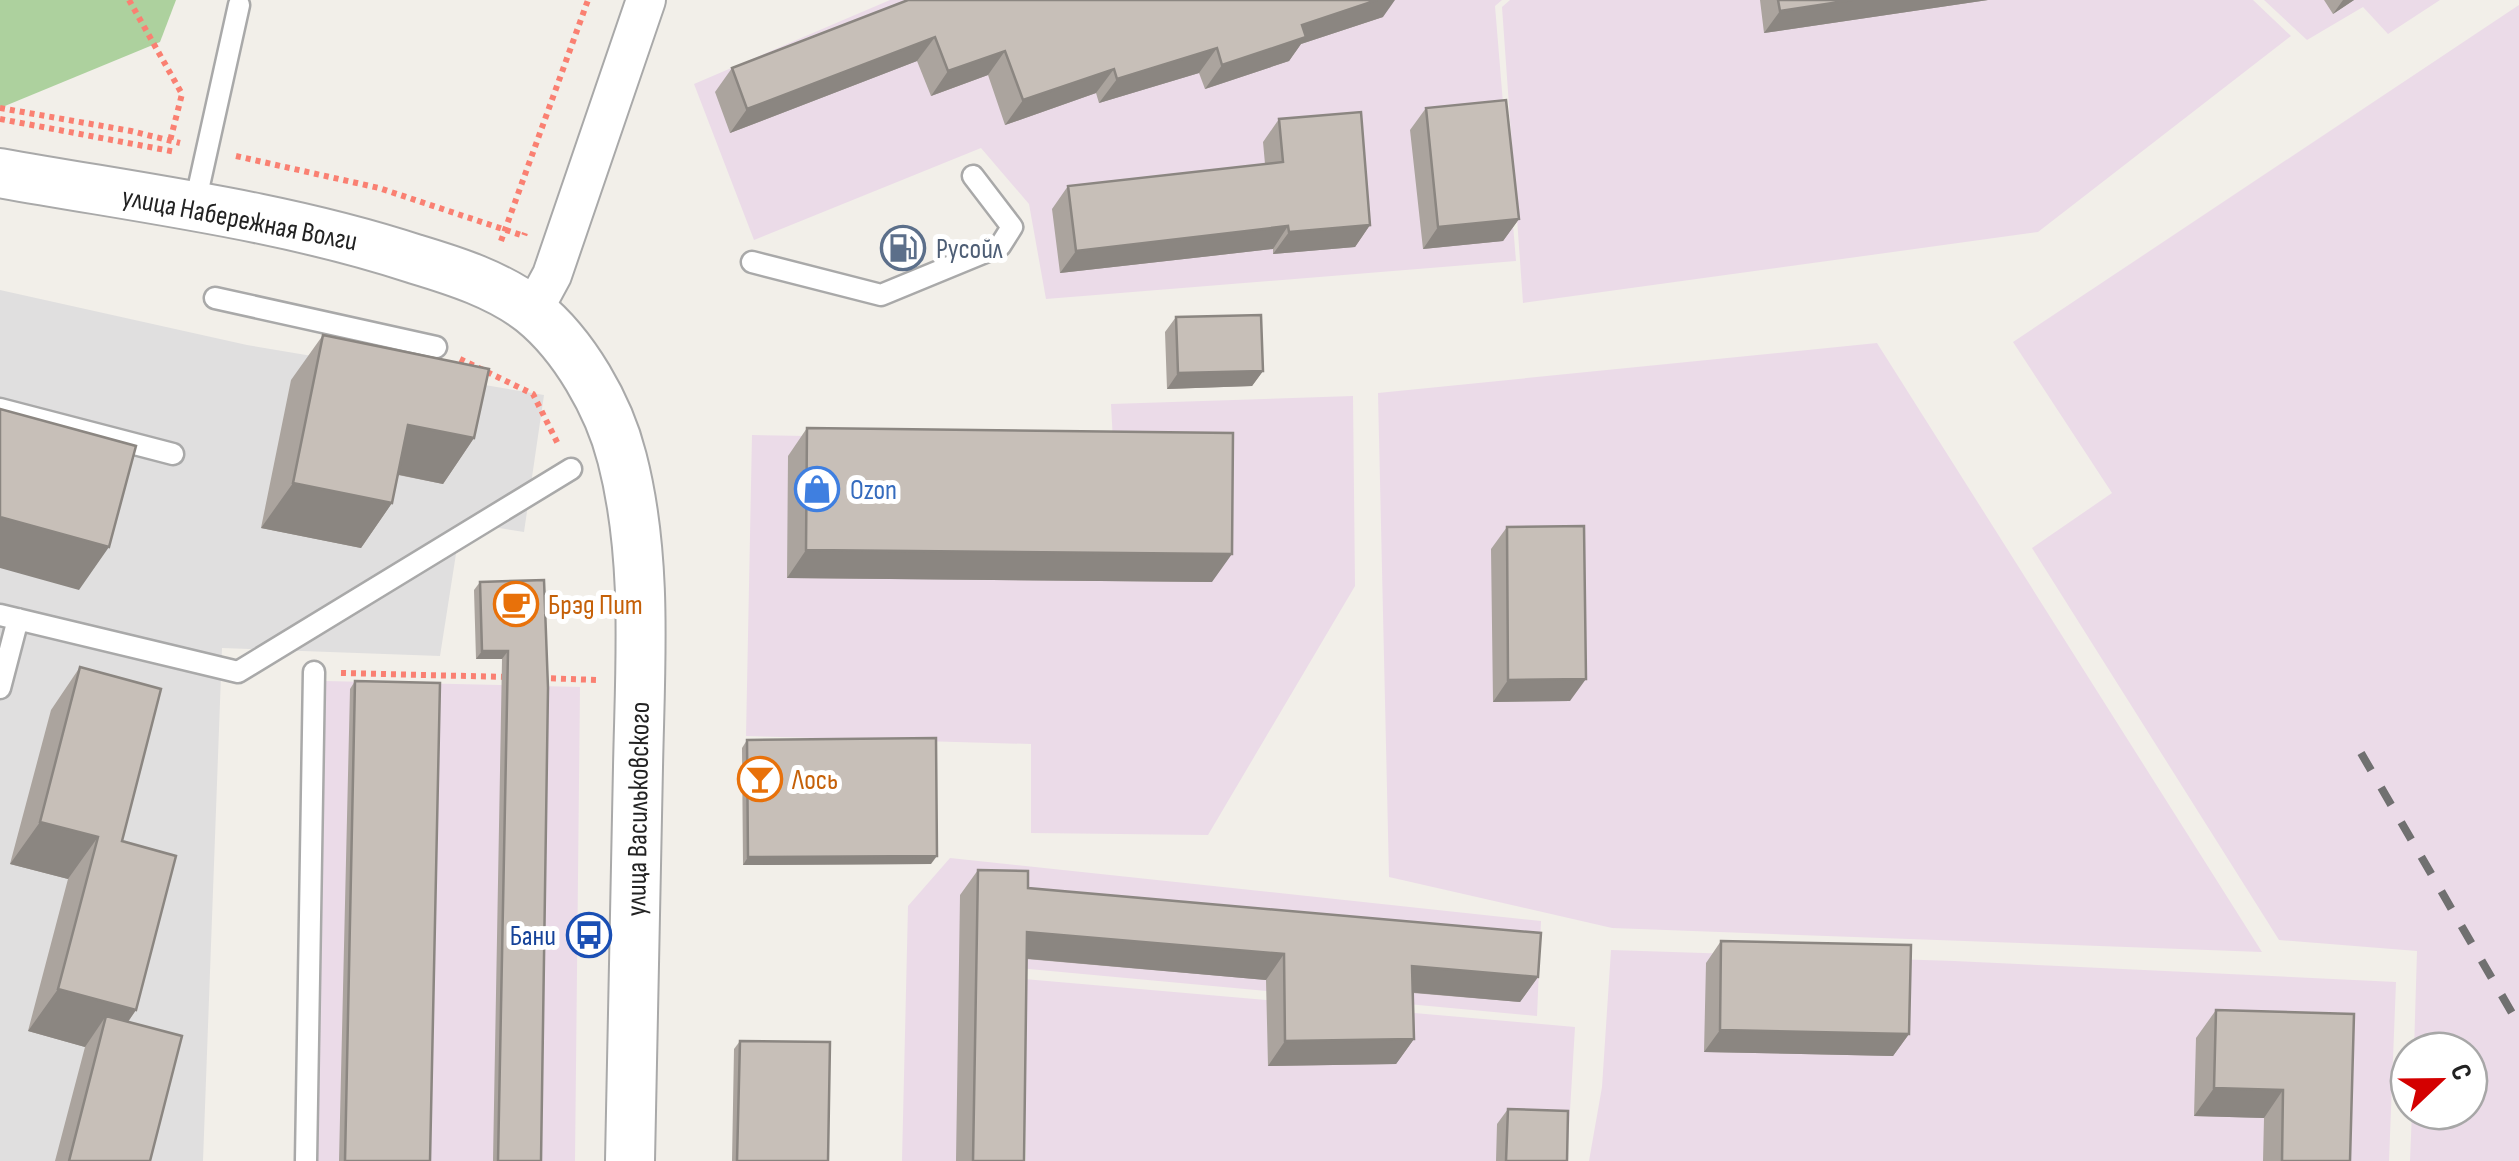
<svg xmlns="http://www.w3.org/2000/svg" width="2519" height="1161" font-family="'Sofia Sans Condensed',sans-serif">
	<rect width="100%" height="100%" fill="#f2efe9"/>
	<path fill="#e0dfdf" d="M0,290l247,55 297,50 -20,137 -63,-10 -21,134 -218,-8 -19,513h-203z"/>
	<path fill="#ebdbe8" d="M890,0h612l-7,6 21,255 -470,38 -17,-95 -48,-56 -227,92 -60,-156z
		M1510,0h743l38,36 -253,196 -515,71 -21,-296z
		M2264,0h176l-52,34 -25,-27 -56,33z
		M2519,5v1156h-109l2,-50h57v-60h-55l3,-100 -138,-11 -247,-392 80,-55 -99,-151z
		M1877,343l385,609 -650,-24 -223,-51 -11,-484z
		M1353,396l2,190 -147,249 -177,-2v-89l-285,-8 6,-301 361,6 -2,-37z
		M325,681l255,6 -5,474h-258z
		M950,858l591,63 -4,95 -519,-48 -2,193h-114l6,-255z
		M1611,950l343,11 442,21 -7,179h-800l13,-74z
		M1024,979l551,48 -8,134h-541z"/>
	<path fill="#add19e" d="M0,0h176l-16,42 -160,66z"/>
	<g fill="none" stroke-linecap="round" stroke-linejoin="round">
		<defs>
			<path id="service" d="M194,208l45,-203
				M752,262l129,33 119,-49 12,-19 -39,-51
				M215,298l221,49
				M0,409l173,45
				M0,615l238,57 333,-203
				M0,688l18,-69
				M306,1161l8,-489"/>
			<path id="minor" d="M532,312l20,-37 94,-275"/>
			<path id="tertiary" d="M0,173c139,25 281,42 415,86 40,12 84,26 117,52 42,34 77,95 90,147 26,100 18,207 16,309 -3,131 -5,263 -8,394"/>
		</defs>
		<use href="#service" stroke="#a9a9a9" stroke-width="25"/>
		<use href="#minor" stroke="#a9a9a9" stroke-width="42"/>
		<use href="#tertiary" stroke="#a9a9a9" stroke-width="52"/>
		<path stroke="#fa8072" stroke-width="6" stroke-dasharray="5 5" stroke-linecap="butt" d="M129,0l53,94 -12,47
			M0,108l131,23 49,12
			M0,119l176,33
			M236,156l143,32 145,48 1,-3
			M501,241l87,-241
			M460,359l73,35 25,50
			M341,673l167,4
			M541,678l57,2"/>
		<use href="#service" stroke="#fff" stroke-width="20"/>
		<use href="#minor" stroke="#fff" stroke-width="38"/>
		<use href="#tertiary" stroke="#fff" stroke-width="48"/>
		<path stroke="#707070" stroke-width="8" stroke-dasharray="20 20" stroke-linecap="butt" d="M2361,753l158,272"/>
	</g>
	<path fill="#aba49e" d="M908,0l475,17 -82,27 -12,17 -84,28 -6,-16 -100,30 -3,-10 -91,32 -17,-50 -57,21 -14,-35 -187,72 -15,-41 17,-24z
		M1760,0h228l-224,33z
		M2324,0h30l-21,14z
		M1426,108l93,111 -16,22 -80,8 -13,-119z
		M1279,119l91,106 -15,22 -82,7v-5l-213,24 -8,-64 16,-23 197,-22 -2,-22z
		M1176,317l87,54 -11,15 -85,3 -2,-57z
		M323,335l151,103 -31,46 -45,-9 -6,28 -31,45 -100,-20 30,-148z
		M807,428l405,154 -425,-4 1,-122z
		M1507,527l63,174 -77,1 -2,-153z
		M544,580l-3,581h-48l9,-502h-26l-2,-69 6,-8z
		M80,667l42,174 14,169 -8,12 22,139h-95l30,-114 -57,-16 40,-152 -58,-15 41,-154z
		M355,681l75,480h-91l11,-472z
		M747,740l184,124 -188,1 -1,-117z
		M978,870l50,18 510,89 -18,25 -107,-9 1,46 -18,25 -128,2 -2,-86 -240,-21 -2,202h-68l4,-266z
		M1721,941l188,93 -16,22 -189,-4 2,-89z
		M2216,1010l134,151h-87l1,-43 -70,-2 2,-78z
		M740,1041l88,120h-96l2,-112z
		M1508,1109l59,52h-71l1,-37z"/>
	<path fill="#8b8681" d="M1377,0h18l-12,17 -82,27 -12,17 -84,28 17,-24 80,-40z
		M1852,0h136l-224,33 16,-22z
		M2343,0h11l-21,14z
		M935,37l-18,24 -187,72 17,-24z
		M1217,48l-18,25 -100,30 18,-24z
		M1005,51l-17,24 -57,21 17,-25z
		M1114,69l-18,24 -91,32 18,-25z
		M1519,219l-16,22 -80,8 15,-22z
		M1370,225l-15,22 -82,7 16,-22z
		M1288,226l-15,23 -213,24 16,-22z
		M1263,371l-11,15 -85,3 11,-16z
		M408,425l66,13 -31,46 -67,-14z
		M293,483l99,20 -31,45 -100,-20z
		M0,517l109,30 -30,43 -79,-22z
		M806,550l426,4 -20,28 -425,-4z
		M482,651h26l-6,8h-26z
		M1586,679l-16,22 -77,1 15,-22z
		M40,822l58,15 -30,42 -58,-15z
		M937,856l-6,8 -188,1 5,-8z
		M1027,932l257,22 -18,26 -257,-23z
		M1412,966l126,11 -18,25 -125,-11z
		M58,989l78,21 -30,43v-37l-21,31 -57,-16z
		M1720,1030l189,4 -16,22 -189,-4z
		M1414,1039l-18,25 -128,2 17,-25z
		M2214,1088l69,2 -19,28 -70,-2z"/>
	<path fill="#c7bfb8" stroke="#8b8681" stroke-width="2.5" d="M908,0h469l-75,25 4,12 -84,28 -5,-17 -100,31 -3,-10 -91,31 -18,-49 -57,20 -13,-34 -188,72 -15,-41z
		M1778,0h74l-72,11z
		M1506,100l13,119 -81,8 -12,-119z
		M1361,112l9,113 -81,7 -1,-6 -212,25 -8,-65 215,-24 -4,-43z
		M1261,315l2,56 -85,2 -2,-56z
		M323,335l166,34 -15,69 -66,-13 -16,78 -99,-20z
		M0,409l136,37 -27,101 -109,-30z
		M807,428l426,5 -1,121 -426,-4z
		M1584,526l2,153 -78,1 -1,-153z
		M544,580l4,108 -7,473h-43l10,-510h-26l-2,-69z
		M80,667l81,22 -39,152 54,15 -40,154 -78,-21 40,-152 -58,-15z
		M355,681l85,2 -10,478h-85z
		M936,738l1,118 -189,1 -1,-117z
		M978,870l50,1v17l513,45 -3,44 -126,-11 2,73 -129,2 -1,-87 -257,-22 -3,229h-51z
		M1721,941l190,4 -2,89 -189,-4z
		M2216,1010l138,4 -4,147h-68l1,-71 -69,-2z
		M106,1016l76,20 -32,125h-81z
		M740,1041l90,1 -2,119h-91z
		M1508,1109l60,2 -1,50h-61z"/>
	<defs>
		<symbol id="fuel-ring" viewBox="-11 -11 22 22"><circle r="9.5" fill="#fff" stroke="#5c6f8a" stroke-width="1.5"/><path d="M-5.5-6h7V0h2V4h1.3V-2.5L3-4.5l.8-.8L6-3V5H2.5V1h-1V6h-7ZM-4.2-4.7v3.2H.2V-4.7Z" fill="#5c6f8a"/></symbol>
		<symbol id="shop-ring" viewBox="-11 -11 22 22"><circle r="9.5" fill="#fff" stroke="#3f7fe0" stroke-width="1.5"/><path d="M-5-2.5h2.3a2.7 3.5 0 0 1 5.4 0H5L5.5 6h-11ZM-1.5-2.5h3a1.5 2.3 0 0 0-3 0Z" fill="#3f7fe0"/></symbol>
		<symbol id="cafe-ring" viewBox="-11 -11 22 22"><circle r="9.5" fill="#fff" stroke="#e8710a" stroke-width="1.5"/><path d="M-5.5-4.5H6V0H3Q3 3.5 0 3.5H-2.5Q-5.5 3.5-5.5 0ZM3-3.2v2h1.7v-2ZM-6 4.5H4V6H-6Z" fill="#e8710a"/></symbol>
		<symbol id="bar-ring" viewBox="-11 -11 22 22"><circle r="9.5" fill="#fff" stroke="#e8710a" stroke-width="1.5"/><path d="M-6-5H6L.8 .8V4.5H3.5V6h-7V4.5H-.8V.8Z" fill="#e8710a"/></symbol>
		<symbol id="bus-ring" viewBox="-11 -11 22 22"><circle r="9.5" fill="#fff" stroke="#1a4fb4" stroke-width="1.5"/><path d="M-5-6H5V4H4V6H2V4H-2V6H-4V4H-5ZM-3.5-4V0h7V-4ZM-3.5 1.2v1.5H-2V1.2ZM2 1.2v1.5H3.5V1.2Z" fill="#1a4fb4"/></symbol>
	</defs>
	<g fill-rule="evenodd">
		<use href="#fuel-ring" x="878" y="223" width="50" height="50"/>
		<use href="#shop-ring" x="792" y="464" width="50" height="50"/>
		<use href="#cafe-ring" x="491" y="579" width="50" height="50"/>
		<use href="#bar-ring" x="735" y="754" width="50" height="50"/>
		<use href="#bus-ring" x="564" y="910" width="50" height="50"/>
	</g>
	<g text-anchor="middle" stroke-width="10" stroke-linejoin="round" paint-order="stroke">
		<g font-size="28" fill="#222" stroke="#fff">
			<text transform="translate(240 218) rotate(11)" y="10">улица Набережная Волги</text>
			<text transform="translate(637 809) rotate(-89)" y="10">улица Васильковского</text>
		</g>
		<g font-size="28" fill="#4e5e75" stroke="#fff" text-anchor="start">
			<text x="936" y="258">Русойл</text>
		</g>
		<g font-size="28" fill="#366cbe" stroke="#fff" text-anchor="start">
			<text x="850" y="499">Ozon</text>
		</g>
		<g font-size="28" fill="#c56008" stroke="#fff" text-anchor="start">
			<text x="548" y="614">Брэд Пит</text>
			<text x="792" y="789">Лось</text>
		</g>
		<g font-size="28" fill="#164399" stroke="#fff" text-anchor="end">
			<text x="556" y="945">Бани</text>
		</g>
	</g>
	<g transform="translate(2439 1081) rotate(68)"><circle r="48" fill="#ffffff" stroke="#a7a7a7" stroke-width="2.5"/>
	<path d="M0-8L18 38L0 25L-18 38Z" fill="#d40000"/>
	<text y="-15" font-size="28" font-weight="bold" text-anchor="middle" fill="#222222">С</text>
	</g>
</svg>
